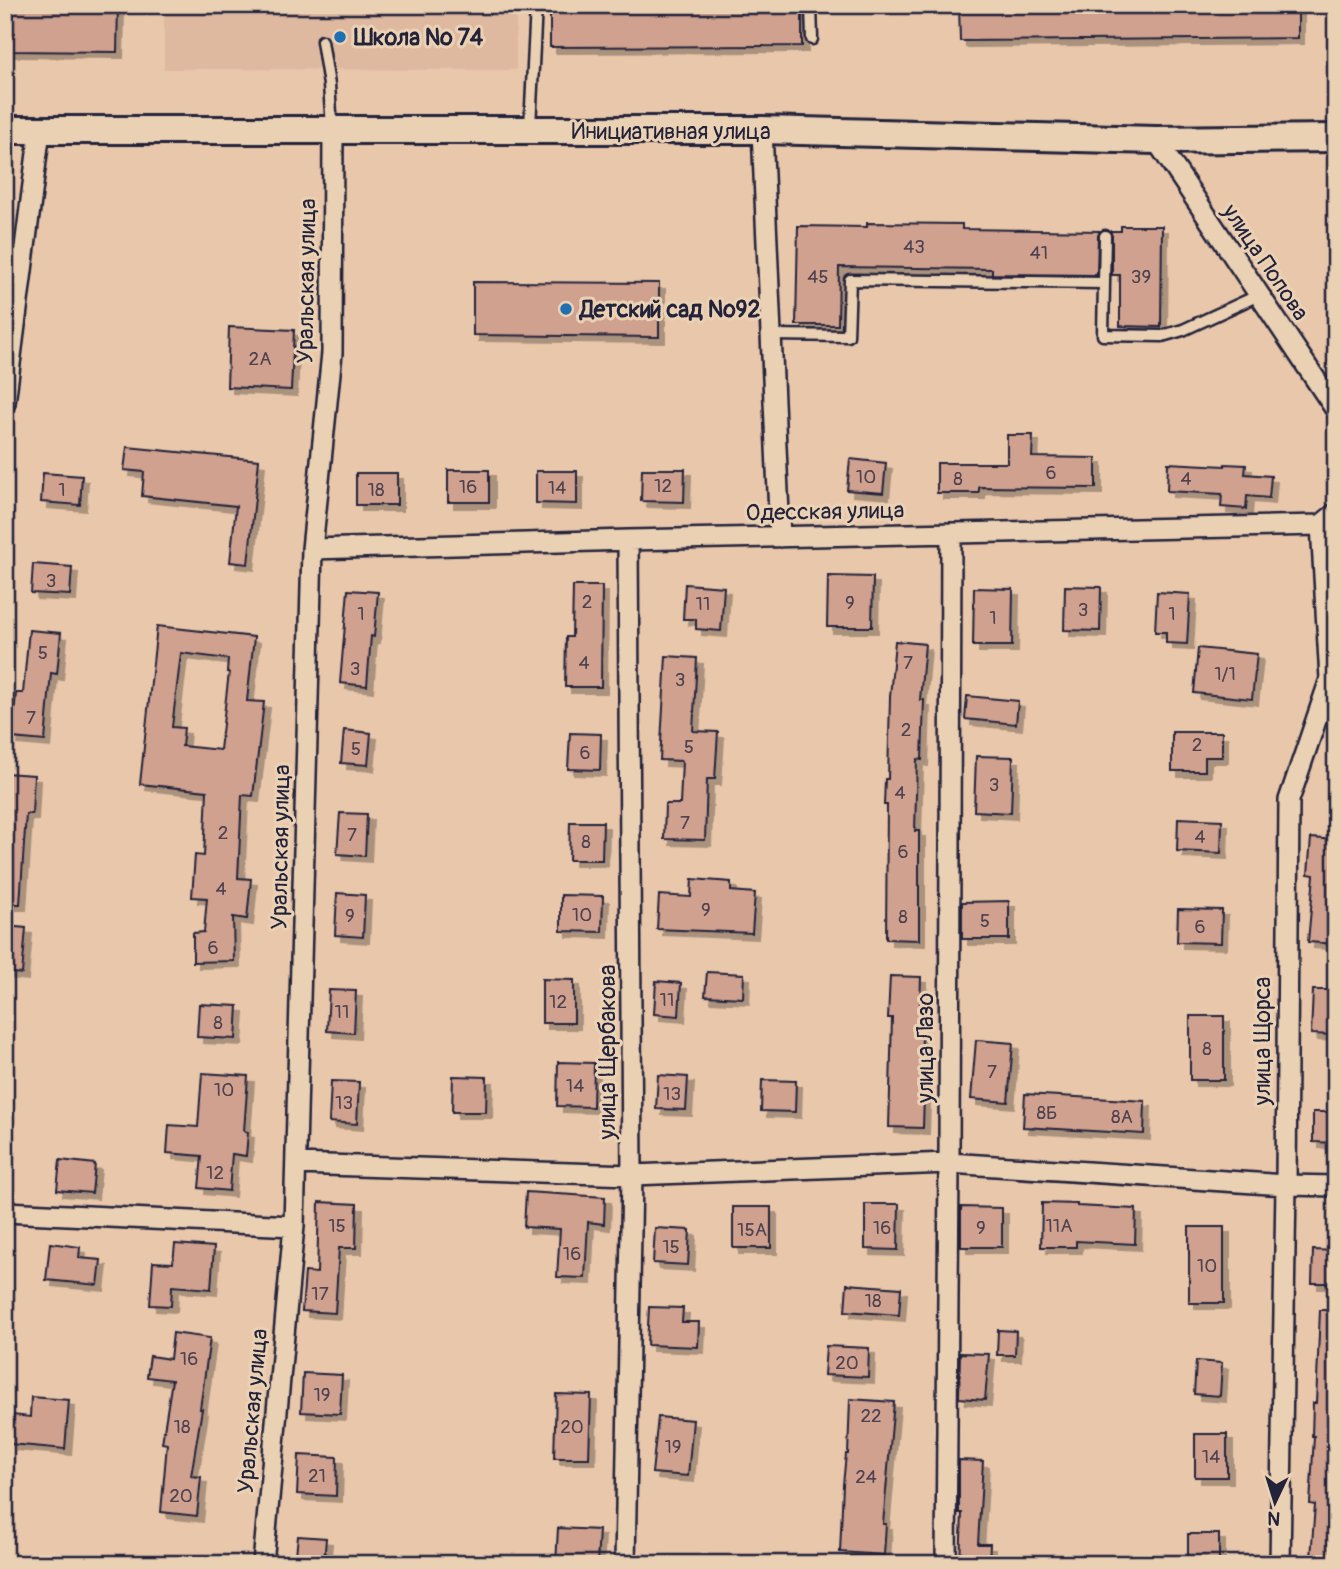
<svg xmlns="http://www.w3.org/2000/svg" width="1341" height="1569" font-family="Pangolin,sans-serif">
	<defs>
		<filter id="shadow"><feDropShadow dx="6" dy="6" stdDeviation="0" flood-color="#0004"/></filter>
	</defs>
	<rect width="100%" height="100%" fill="#e9c7ab"/>
	<filter id="ink" filterUnits="userSpaceOnUse"><feTurbulence type="fractalNoise" baseFrequency=".0143" numOctaves="2"/><feDisplacementMap in="SourceGraphic" scale="14" xChannelSelector="R" yChannelSelector="G"/><feConvolveMatrix kernelMatrix="1 2 1 2 8 2 1 2 1" color-interpolation-filters="sRGB"/></filter>
	<g filter="url(#ink)">
		<path fill="#deb9a0" d="M164,5h352v65l-352,-1z"/>
		<path fill="#d0a18e" stroke="#22223b" stroke-width="2" fill-rule="evenodd" filter="url(#shadow)" d="M5,5h113l-1,47 -112,-1z
			M550,5h252v41l-252,1z
			M959,5h339v33l-338,3z
			M867,223l95,1v5l138,2 -2,5 -1,39 -105,-1v-5l-153,-2 -1,58h-42l2,-99 69,1z
			M1121,226h41l-1,101 -41,-1v-51h-8v-39l-2,-5h11z
			M473,282l186,1v54l-186,-2z
			M229,327l65,3 -3,60 -64,-3z
			M1007,435h26l-1,22 64,1v30l-117,-1v6h-42v-30h70z
			M127,447l132,13 -11,104 -18,-2 6,-56 -94,-10 2,-24 -20,-2z
			M850,459l36,4 -3,30 -36,-3z
			M1168,463l57,3v-2l21,1 -1,9 26,2 -2,22 -22,-2 -1,13 -25,-2 1,-13 -55,-3z
			M642,469h43l-1,33 -43,-1z
			M448,470h41v32h-41z
			M536,471h41v33l-41,-1z
			M43,473l39,3 -2,29 -39,-3z
			M356,473h41v32h-41z
			M33,564l39,3 -2,28 -39,-2z
			M828,576l45,1 -1,50h-45z
			M685,584l39,3 -3,44 -25,-2v-10h-13z
			M573,586h29l-1,101h-36l1,-50h6z
			M1065,586l36,1 -1,44 -36,-1z
			M974,588l39,1 -1,57h-39z
			M348,590l30,2 -4,45 -3,-1 -4,50 -27,-3z
			M1157,592l33,2 -3,50 -21,-1v-11h-11z
			M157,626l97,11 -7,64 17,1 -11,94 -11,-1 -4,83 13,1 -4,40 -14,-2 1,44 -41,1v-29l11,-1 3,-34 -15,-1 3,-42 9,1 3,-65 -67,-7zM181,653l47,6 -1,13h2l-9,78 -38,-4 2,-18 -12,-1z
			M29,630l32,3 -4,41 -6,-1 -6,68 -33,-3 4,-45h7z
			M895,641l30,3 -5,56h4l-2,60 -5,-1 -2,72h4v109l-33,-1 1,-134h-3l1,-26h3l2,-82z
			M1198,648l59,6 -5,45 -58,-6z
			M666,656l31,2 -4,73 25,1 -3,47h-8l-2,61 -41,-1 1,-35h15l2,-43 -22,-1z
			M967,696l51,5 -2,23 -51,-5z
			M344,730l27,3 -3,32 -27,-2z
			M1172,732h50v25h-17v14h-33z
			M570,733l31,1 -1,36 -32,-1z
			M976,756l37,1 -2,56 -37,-2z
			M5,773l29,2 -2,39h-6l-6,90h-15z
			M340,813l27,1 -2,42 -28,-2z
			M1178,818l44,2 -1,33 -44,-2z
			M570,822h33l-1,38h-33z
			M1311,838l25,2v104l-28,-2 6,-67 -6,-1z
			M692,879l39,3v9l24,2 -3,40 -95,-4 2,-34 32,2z
			M337,893l28,2 -2,42 -28,-2z
			M561,895l42,1 -1,36 -41,-1z
			M1009,901v38h-47v-37z
			M1178,909l44,1 -1,33 -44,-1z
			M5,926l21,2 -4,46 -17,-2z
			M707,972l37,2 -1,24 -38,-2z
			M890,976l31,1 -2,60h3l-2,59h4l-1,32 -34,-1 3,-109h-4z
			M542,979l32,1v43h-32z
			M656,981l25,2 -2,33 -25,-2z
			M329,990l27,1 -2,42 -27,-2z
			M1313,990h23v45l-25,-1z
			M199,1004l39,2 -2,33 -39,-2z
			M1190,1016h34v64h-34z
			M976,1040l37,3 -5,59 -37,-3z
			M558,1062l36,1 -1,44 -36,-1z
			M202,1073l46,3 -4,55 4,1 -2,24 -14,-2 -3,37 -30,-3 3,-32 -35,-3 2,-28 29,2z
			M658,1075l30,2 -2,33 -30,-1z
			M453,1076l34,1 -1,35h-34z
			M762,1080l34,1 -1,31 -34,-1z
			M331,1081l28,1 -2,42 -28,-2z
			M1025,1094l120,7 -1,33 -121,-7z
			M1313,1112h23v31l-23,-1z
			M60,1160l35,4 -3,29 -35,-3z
			M526,1192l79,5 -1,27 -16,-2 -3,56 -28,-1 3,-48 -36,-2z
			M319,1202l38,2 -1,44h-17l-4,65 -33,-2 3,-39 12,1z
			M1042,1203l35,1v2l59,3 -1,35 -59,-3v6h-35z
			M865,1204h34l-1,46 -33,-1z
			M733,1207h38v41h-38z
			M961,1207l41,1v39h-41z
			M1189,1227h35v76h-35z
			M655,1228l35,2 -2,35 -35,-2z
			M50,1243l30,4 -1,11 22,2 -3,25 -52,-5z
			M175,1244l39,3 -3,42 -39,-3 -1,20 -21,-1 3,-43 20,1z
			M1313,1250l23,1v32h-24z
			M847,1284l54,4 -2,27 -54,-4z
			M649,1307l34,1 -1,14h17l-1,25 -51,-2z
			M1320,1310h16v249l-25,-2 4,-52 -5,-1 4,-68h-2l1,-33h3z
			M998,1330l18,1 -1,24h-18z
			M173,1333l37,5 -10,71h2l-11,67 10,1 -4,39 -36,-4 6,-68 -5,-1 10,-63 -25,-3 3,-21 20,3z
			M826,1346l43,2 -1,29 -44,-2z
			M960,1353l29,1 -4,46 -26,-2z
			M1196,1361l26,2 -2,33 -26,-2z
			M303,1373l39,2 -2,39 -39,-2z
			M556,1394l35,1 -2,63h-35z
			M31,1397l38,3 -4,49 -55,-5 3,-29 17,2z
			M850,1399l44,3 -11,122h3l-2,31 -44,-3 3,-67 3,-31h2z
			M658,1417l35,3 -5,56 -36,-3z
			M1195,1434h32v43h-32z
			M299,1455l38,2 -1,39 -39,-2z
			M959,1460l24,1 -5,83h12l-1,20h-29l2,-51h-3z
			M558,1528l41,2 -2,34h-41z
			M1188,1534h31v30h-31z
			M298,1536l28,2 -2,26h-29z"/>
		<g fill="none" stroke-linecap="round" stroke-linejoin="round">
			<defs>
				<path id="service" d="M811,5l1,34
					M322,41l7,44 3,42
					M530,127l6,-122
					M1104,283l1,-47
					M771,335l77,1 2,-56 254,3 -1,52 59,1 21,-6 76,-35"/>
				<path id="minor" d="M762,130l18,407
					M1156,140l180,270
					M5,403l35,-273
					M312,549l316,-9 693,-15 15,-12
					M296,1164l336,11 317,-12 337,22 50,1
					M5,1212l289,14
					M263,1564l31,-338 18,-677 20,-196 1,-222
					M625,1564l7,-389 -4,-635
					M946,1564l3,-401 2,-630
					M1280,1564l6,-379 3,-385 41,-121 -9,-154"/>
				<path id="secondary" d="M5,130h757l394,10 180,-2"/>
			</defs>
			<use href="#service" stroke="#22223b" stroke-width="15"/>
			<use href="#minor" stroke="#22223b" stroke-width="24"/>
			<use href="#secondary" stroke="#22223b" stroke-width="32"/>
			<use href="#service" stroke="#ebd1b3" stroke-width="10"/>
			<use href="#minor" stroke="#ebd1b3" stroke-width="19"/>
			<use href="#secondary" stroke="#ebd1b3" stroke-width="26"/>
		</g>
	</g>
	<g fill="#1f6fb2" stroke="#ebd1b3" stroke-width="2.5">
		<circle cx="340" cy="37" r="7"/>
		<circle cx="566" cy="309" r="7"/>
	</g>
	<g text-anchor="middle" stroke-width="6" stroke-linejoin="round" paint-order="stroke">
		<g font-size="19" fill="#4e4250">
			<text x="914" y="253">43</text>
			<text x="1039" y="259">41</text>
			<text x="818" y="283">45</text>
			<text x="1141" y="283">39</text>
			<text x="260" y="365">2А</text>
			<text x="1051" y="479">6</text>
			<text x="866" y="483">10</text>
			<text x="958" y="485">8</text>
			<text x="1186" y="485">4</text>
			<text x="663" y="492">12</text>
			<text x="468" y="493">16</text>
			<text x="557" y="494">14</text>
			<text x="62" y="496">1</text>
			<text x="376" y="496">18</text>
			<text x="51" y="587">3</text>
			<text x="587" y="608">2</text>
			<text x="850" y="609">9</text>
			<text x="703" y="610">11</text>
			<text x="1083" y="616">3</text>
			<text x="361" y="620">1</text>
			<text x="1172" y="620">1</text>
			<text x="993" y="624">1</text>
			<text x="43" y="659">5</text>
			<text x="584" y="669">4</text>
			<text x="908" y="669">7</text>
			<text x="355" y="675">3</text>
			<text x="1225" y="680">1/1</text>
			<text x="680" y="686">3</text>
			<text x="31" y="724">7</text>
			<text x="906" y="736">2</text>
			<text x="1197" y="751">2</text>
			<text x="689" y="753">5</text>
			<text x="356" y="755">5</text>
			<text x="585" y="759">6</text>
			<text x="994" y="791">3</text>
			<text x="900" y="799">4</text>
			<text x="685" y="829">7</text>
			<text x="223" y="839">2</text>
			<text x="352" y="841">7</text>
			<text x="1200" y="843">4</text>
			<text x="586" y="848">8</text>
			<text x="903" y="858">6</text>
			<text x="221" y="895">4</text>
			<text x="706" y="916">9</text>
			<text x="582" y="921">10</text>
			<text x="350" y="922">9</text>
			<text x="903" y="923">8</text>
			<text x="985" y="927">5</text>
			<text x="1200" y="933">6</text>
			<text x="213" y="954">6</text>
			<text x="667" y="1006">11</text>
			<text x="558" y="1008">12</text>
			<text x="342" y="1018">11</text>
			<text x="218" y="1029">8</text>
			<text x="1207" y="1055">8</text>
			<text x="992" y="1078">7</text>
			<text x="575" y="1092">14</text>
			<text x="224" y="1096">10</text>
			<text x="672" y="1100">13</text>
			<text x="344" y="1109">13</text>
			<text x="1047" y="1119">8Б</text>
			<text x="1122" y="1123">8А</text>
			<text x="215" y="1179">12</text>
			<text x="337" y="1232">15</text>
			<text x="1059" y="1232">11А</text>
			<text x="882" y="1234">16</text>
			<text x="981" y="1234">9</text>
			<text x="752" y="1236">15А</text>
			<text x="671" y="1253">15</text>
			<text x="572" y="1260">16</text>
			<text x="1207" y="1272">10</text>
			<text x="320" y="1300">17</text>
			<text x="873" y="1307">18</text>
			<text x="189" y="1365">16</text>
			<text x="847" y="1369">20</text>
			<text x="322" y="1401">19</text>
			<text x="871" y="1422">22</text>
			<text x="182" y="1433">18</text>
			<text x="572" y="1433">20</text>
			<text x="673" y="1453">19</text>
			<text x="1211" y="1463">14</text>
			<text x="317" y="1482">21</text>
			<text x="866" y="1483">24</text>
			<text x="181" y="1502">20</text>
		</g>
		<g font-size="23" font-weight="bold" fill="#22223b" stroke="#ebd1b3" text-anchor="start">
			<text x="354" y="45">Школа № 74</text>
			<text x="580" y="317">Детский сад №92</text>
		</g>
		<g font-size="23" fill="#22223b" stroke="#ebd1b3">
			<text x="671" y="139">Инициативная улица</text>
			<text transform="translate(1266 262) rotate(56)" y="8">улица Попова</text>
			<text transform="translate(306 281) rotate(-89)" y="8">Уральская улица</text>
			<text transform="translate(825 511) rotate(-1)" y="8">Одесская улица</text>
			<text transform="translate(280 847) rotate(-89)" y="8">Уральская улица</text>
			<text transform="translate(1262 1041) rotate(-90)" y="8">улица Щорса</text>
			<text transform="translate(925 1048) rotate(-90)" y="8">улица Лазо</text>
			<text transform="translate(607 1052) rotate(-90)" y="8">улица Щербакова</text>
			<text transform="translate(252 1411) rotate(-85)" y="8">Уральская улица</text>
		</g>
	</g>
	<rect width="1341" height="1569" fill="none" stroke="#ebd1b3" stroke-width="28"/>
	<rect x="14" y="14" width="1313" height="1541" fill="none" stroke="#22223b" stroke-width="2.5" filter="url(#ink)"/>
	<g transform="translate(1275 1502) rotate(184)" stroke="#ebd1b3" stroke-width="5" paint-order="stroke">
	<path d="M0-5L12 26L0 18L-12 26Z" fill="#22223b"/>
	<text y="-10" font-size="19" font-weight="bold" text-anchor="middle" fill="#22223b">N</text>
	</g>
</svg>
